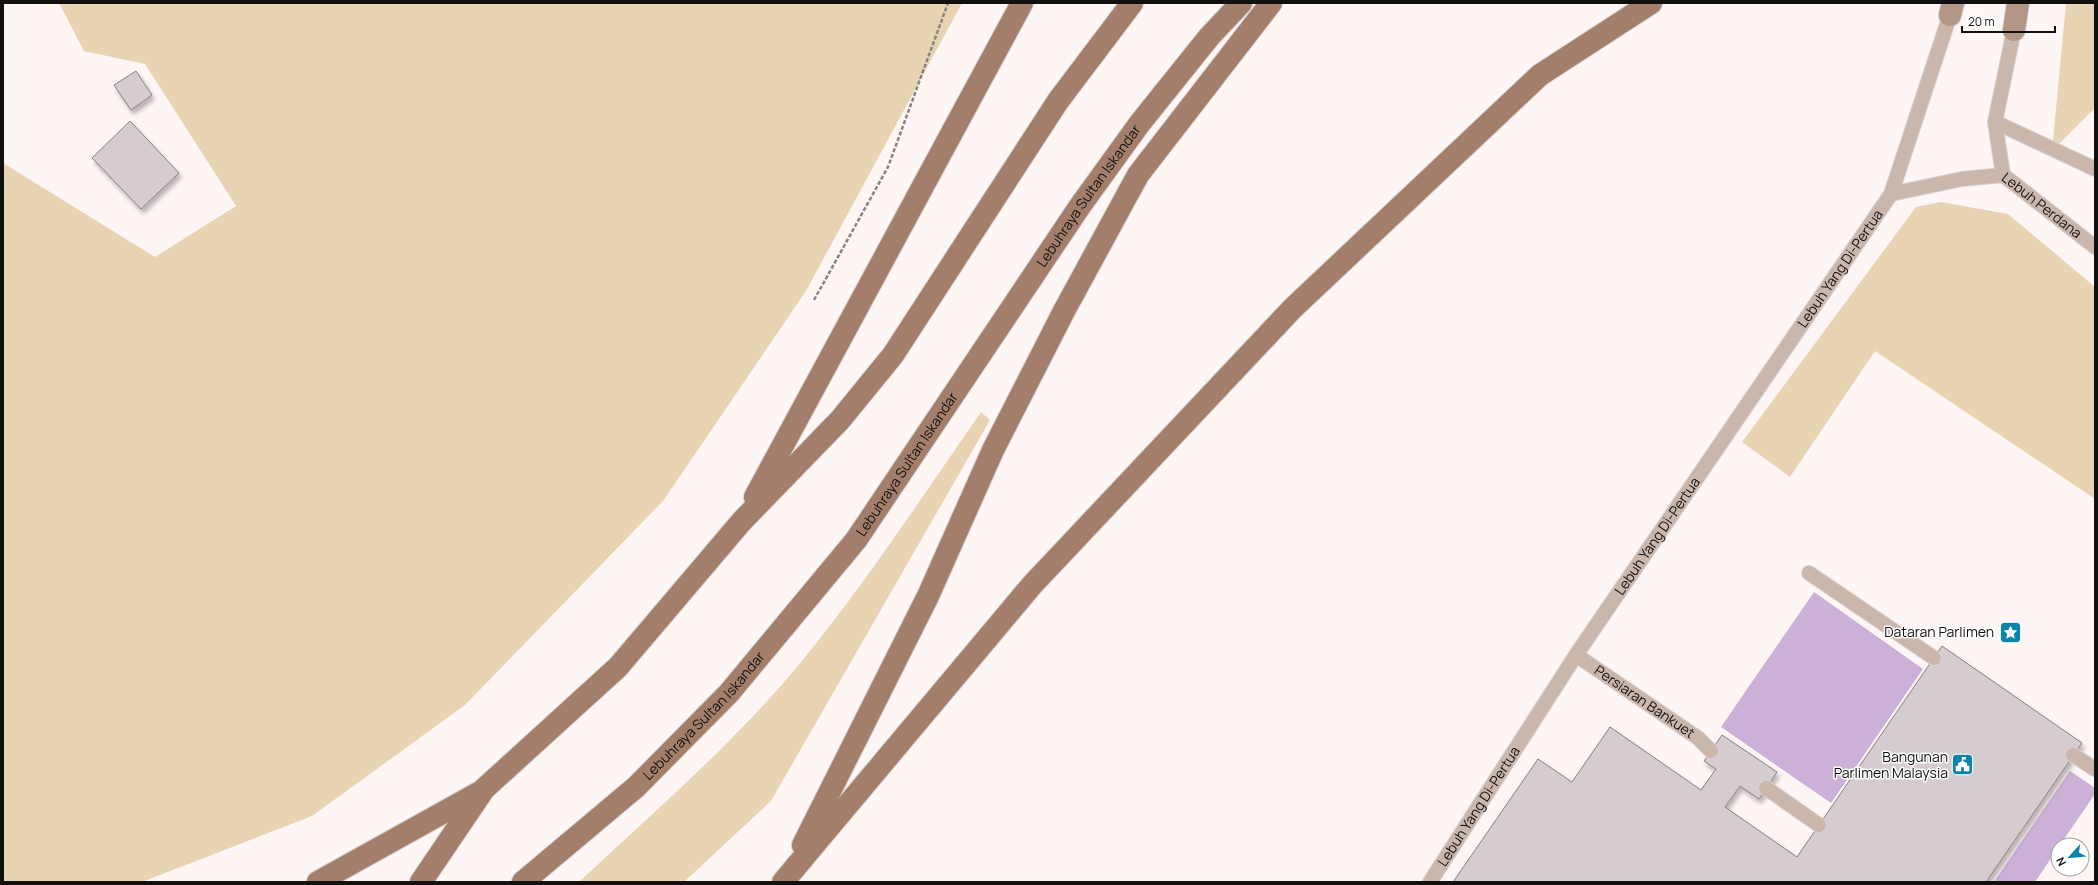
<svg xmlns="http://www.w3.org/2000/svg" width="2098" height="885" font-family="Manrope,sans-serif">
	<defs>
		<filter id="shadow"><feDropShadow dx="2.5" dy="4.5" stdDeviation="2" flood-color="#0004"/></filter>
	</defs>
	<rect width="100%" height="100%" fill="#fef5f5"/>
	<path fill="#e8d4b3" d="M59,3h903l-156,288 -143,210 -198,204 -153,111 -170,66h-139v-719l152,94 81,-51 -91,-142 -61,-13z
		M2066,3h29v105l-43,43z
		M1941,202l67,12 87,73v212l-220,-148 -85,126 -48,-35 174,-235z
		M981,412l9,8 -219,381 -87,81h-105c78,-73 160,-143 227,-226 63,-78 118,-162 175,-244z"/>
	<path fill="#cdb0d7" d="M1814,592l109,77 -92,134 -110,-76z
		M2070,771l25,17v6l-35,51h-2v3l-23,34h-41z"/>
	<path fill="#d5ccd0" stroke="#877f82" filter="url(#shadow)" d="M136,71l16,24 -21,15 -17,-25z
		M130,121l49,52 -38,36 -49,-51z
		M1942,646l140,97 -96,139h-533l85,-123 34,23 38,-55 91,63 15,-21 -12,-8 18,-26 55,37 -18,27 -19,-13 -15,21 72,50z"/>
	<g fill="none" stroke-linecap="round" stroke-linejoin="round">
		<defs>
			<g id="lane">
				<path d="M1995,122l100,47"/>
				<path d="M2003,175l-8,-53 19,-92"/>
				<path id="s1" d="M1891,194l71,-15 41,-4 92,72"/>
				<path d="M1809,573l125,85"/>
				<path id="s2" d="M1576,655l122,83 13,13"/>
				<path d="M2073,755l22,14"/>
				<path d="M1766,788l53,37"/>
				<path id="s3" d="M1430,882l146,-227 315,-461 59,-179"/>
			</g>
			<path id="secondary" d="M1950,15l3,-12
				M2014,30l4,-27"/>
			<g id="primary">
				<path d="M755,497l267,-494"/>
				<path d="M803,845l125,-249 65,-146 71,-139 74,-136 133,-172"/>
				<path d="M318,882l162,-90"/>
				<path d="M421,882l63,-93 134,-122 124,-146 98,-101 53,-65 165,-254 74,-98"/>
				<path id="s4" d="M523,882l113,-95 93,-94 127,-153 224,-334 60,-83 69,-86 32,-34"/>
				<path d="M783,882l249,-297 261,-277 247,-233 111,-72"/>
			</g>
		</defs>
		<use href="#lane" stroke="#d8d0d0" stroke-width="16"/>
		<use href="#secondary" stroke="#d8d0d0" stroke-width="24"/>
		<use href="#primary" stroke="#d8d0d0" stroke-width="24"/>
		<path stroke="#898383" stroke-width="2.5" stroke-dasharray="4 2" stroke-linecap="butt" d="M814,300l74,-133 60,-164"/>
		<use href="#lane" stroke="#cbb6ab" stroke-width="14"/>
		<use href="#secondary" stroke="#b49686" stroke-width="22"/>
		<use href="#primary" stroke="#a37f6b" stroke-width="22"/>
	</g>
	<defs>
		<symbol id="sight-square" viewBox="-11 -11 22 22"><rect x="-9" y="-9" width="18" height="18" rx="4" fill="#0985a9" stroke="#fff"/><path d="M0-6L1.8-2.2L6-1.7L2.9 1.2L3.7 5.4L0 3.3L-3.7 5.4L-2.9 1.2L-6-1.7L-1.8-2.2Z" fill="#fff"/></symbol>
		<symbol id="civic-square" viewBox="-11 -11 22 22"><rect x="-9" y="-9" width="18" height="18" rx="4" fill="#0985a9" stroke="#fff"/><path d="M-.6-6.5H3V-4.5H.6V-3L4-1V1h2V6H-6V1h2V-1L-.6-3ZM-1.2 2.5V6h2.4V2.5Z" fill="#fff"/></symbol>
	</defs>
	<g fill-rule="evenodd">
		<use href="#sight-square" x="1998" y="620" width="25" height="25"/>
		<use href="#civic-square" x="1950" y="752" width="25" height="25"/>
	</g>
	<g text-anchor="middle" stroke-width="3" stroke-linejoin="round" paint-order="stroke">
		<g font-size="14" fill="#120f0f" stroke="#fff">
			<text dy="5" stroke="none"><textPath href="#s4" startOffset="894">Lebuhraya Sultan Iskandar</textPath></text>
			<text dy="5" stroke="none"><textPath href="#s1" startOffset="163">Lebuh Perdana</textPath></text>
			<text dy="5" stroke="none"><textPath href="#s3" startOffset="738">Lebuh Yang Di-Pertua</textPath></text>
			<text dy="5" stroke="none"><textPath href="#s4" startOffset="570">Lebuhraya Sultan Iskandar</textPath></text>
			<text dy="5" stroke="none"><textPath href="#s3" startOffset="414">Lebuh Yang Di-Pertua</textPath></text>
			<text dy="5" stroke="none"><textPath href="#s2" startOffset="83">Persiaran Bankuet</textPath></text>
			<text dy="5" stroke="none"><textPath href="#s4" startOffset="246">Lebuhraya Sultan Iskandar</textPath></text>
			<text dy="5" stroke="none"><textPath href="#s3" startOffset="90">Lebuh Yang Di-Pertua</textPath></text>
		</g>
		<g font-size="14" fill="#120f0f" stroke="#fff" text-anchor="end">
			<text x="1994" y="637">Dataran Parlimen</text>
			<text x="1948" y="762">Bangunan<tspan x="1948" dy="16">Parlimen Malaysia</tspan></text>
		</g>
	</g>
	<rect width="2098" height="885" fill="none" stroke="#120f0f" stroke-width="8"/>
	<g transform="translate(2070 857) rotate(243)"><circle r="19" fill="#ffffff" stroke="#a09f9f"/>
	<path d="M0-3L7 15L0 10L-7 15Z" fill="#0985a9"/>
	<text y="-6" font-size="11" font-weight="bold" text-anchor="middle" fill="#120f0f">N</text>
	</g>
	<path d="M1962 26v6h93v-6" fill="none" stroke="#120f0f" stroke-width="2"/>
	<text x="1968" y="26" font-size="12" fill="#120f0f" stroke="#ffffff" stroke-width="3" paint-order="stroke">20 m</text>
</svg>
